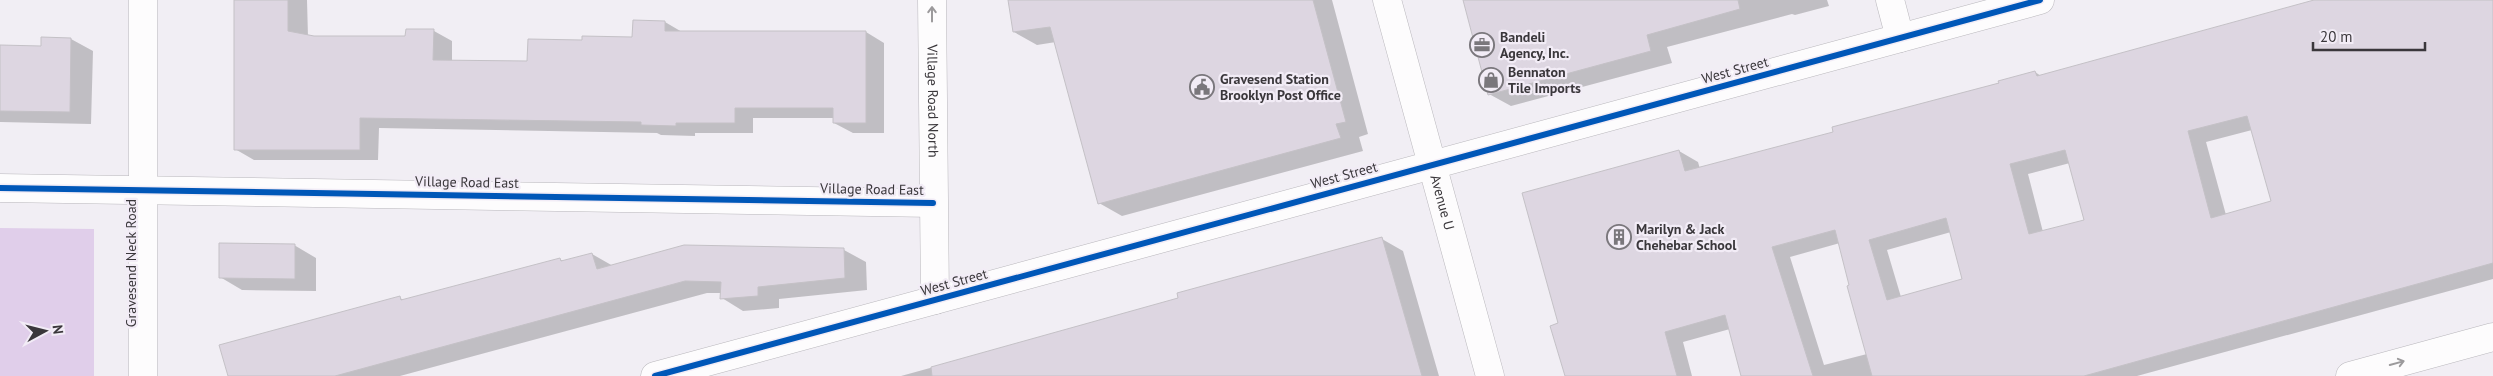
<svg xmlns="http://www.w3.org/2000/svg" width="2493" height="376" font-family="'PT Sans',sans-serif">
	<rect width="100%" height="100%" fill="#f1eef4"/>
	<path fill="#e0ceea" d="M0,228l94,1v147h-94z"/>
	<path fill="#0003" fill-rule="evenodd" d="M236,0h71l1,37h99l27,-6 18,10v20l76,2 55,-22 51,-3v-17l31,1 17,10h184l18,11v90h-31l-19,-10v-5h-81v15h-58v3l-34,-1 -4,-2 -278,-5 -1,32h-124l-19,-11z
		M1009,0h323l36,134 -9,3 4,14 -241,65 -23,-13 -43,-161 -19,3 -23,-13z
		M1464,0h363l2,6 -34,9 -3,-1 -125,33 5,16 -161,43 -22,-12z
		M2320,0h173v279l-356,97h-395l-12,-47 -47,13 9,34h-126l-6,-52 119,-173 19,11 2,7 135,-36 200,-61 6,4zM2252,130l21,72 -47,13 -20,-73zM2070,163l15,58 -42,11 -15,-58zM1951,232l13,48 -63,17 -14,-47zM1840,243l27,111 -43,11 -34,-108z
		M71,39l22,12 -2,73 -91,-2v-75h42z
		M1382,239l21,12 36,125h-538l279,-77z
		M294,245l22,13v33l-74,-1 -22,-13z
		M844,250l22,12 1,28 -88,9v9l-36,3 -21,-13v-5h-15l-307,83h-171l171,-78 5,3 155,-42 4,3 28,-8 21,12z"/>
	<path fill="#ddd6e1" stroke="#c4c1c6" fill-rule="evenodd" d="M234,0h54v31l26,5h91l1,-7h28l-1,31 94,1 1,-22 54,1v-4l50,1 1,-17 32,1v10h201v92h-33v-15h-98v15h-59v3l-35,-1v-3l-281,-4v32h-126z
		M1008,0h305l33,122 -10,2 5,14 -243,66 -48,-177 -37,5z
		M1463,0h275l2,9 -93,26 4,16 -163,44z
		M2314,0h179v263l-409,113h-212l-25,-90 2,-1 -14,-55 -63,17 41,129h-72l-16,-61 -60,17 12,44h-112l-15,-50 8,-3 -36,-130 157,-43 6,21 148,-39 -1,-5 167,-44 -1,-2 37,-10 2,5zM2247,116l24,85 -60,17 -23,-87zM2065,150l19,70 -55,14 -19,-70zM1946,218l16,61 -75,21 -18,-60z
		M41,37l30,1 -1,74 -70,-1v-66l41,1z
		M1382,237l40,139h-490l-1,-9 247,-69 -1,-5z
		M219,243l76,1v35l-76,-1z
		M684,245l160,3 1,30 -87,9v9l-38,3 1,-17 -36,-1 -350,95h-107l-9,-31 181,-49 1,4 159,-42 1,3 31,-8 5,16z"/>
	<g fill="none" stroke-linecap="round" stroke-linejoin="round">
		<defs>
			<g id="minor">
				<path d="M143,0v376"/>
				<path id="s1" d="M932,0l3,300"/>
				<path d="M1890,0l10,38"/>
				<path d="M0,188l933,15"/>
				<path d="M655,376l1385,-376"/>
				<path d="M2350,376l143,-39"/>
			</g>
			<g id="secondary">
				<path id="s2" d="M1387,0l103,376"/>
			</g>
		</defs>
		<use href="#minor" stroke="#b9b7bc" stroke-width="29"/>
		<use href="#secondary" stroke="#b9b7bc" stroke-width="29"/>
		<use href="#minor" stroke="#fdfcfd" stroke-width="28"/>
		<use href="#secondary" stroke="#fdfcfd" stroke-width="28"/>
		<defs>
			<path id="cycleway" d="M0,188l933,15
				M655,376l1385,-376"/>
		</defs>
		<use href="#cycleway" stroke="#f2ecf6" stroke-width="9"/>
		<use href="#cycleway" stroke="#0057b8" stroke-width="6"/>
	</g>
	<defs><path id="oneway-shaft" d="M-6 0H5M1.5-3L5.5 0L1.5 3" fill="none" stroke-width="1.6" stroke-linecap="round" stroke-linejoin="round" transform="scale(1.25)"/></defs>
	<g stroke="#9c9a9c">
		<use href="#oneway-shaft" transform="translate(932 14) rotate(-90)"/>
		<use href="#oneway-shaft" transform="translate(2397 363) rotate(-15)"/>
	</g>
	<defs>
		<symbol id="office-ring" viewBox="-11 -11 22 22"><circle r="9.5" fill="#f2ecf6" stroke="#7a777c" stroke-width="1.5"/><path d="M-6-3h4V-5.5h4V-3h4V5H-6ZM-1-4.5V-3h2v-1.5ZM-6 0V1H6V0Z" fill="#7a777c"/></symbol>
		<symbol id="shop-ring" viewBox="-11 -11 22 22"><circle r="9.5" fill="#f2ecf6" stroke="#7a777c" stroke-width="1.5"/><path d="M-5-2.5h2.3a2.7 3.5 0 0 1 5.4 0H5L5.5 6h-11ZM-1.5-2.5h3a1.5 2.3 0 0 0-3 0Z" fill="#7a777c"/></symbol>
		<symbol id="civic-ring" viewBox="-11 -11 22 22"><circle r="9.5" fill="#f2ecf6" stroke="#7a777c" stroke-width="1.5"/><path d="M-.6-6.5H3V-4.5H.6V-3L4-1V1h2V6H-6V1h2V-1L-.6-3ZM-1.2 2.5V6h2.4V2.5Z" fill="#7a777c"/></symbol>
		<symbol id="building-ring" viewBox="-11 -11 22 22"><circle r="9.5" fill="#f2ecf6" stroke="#7a777c" stroke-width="1.5"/><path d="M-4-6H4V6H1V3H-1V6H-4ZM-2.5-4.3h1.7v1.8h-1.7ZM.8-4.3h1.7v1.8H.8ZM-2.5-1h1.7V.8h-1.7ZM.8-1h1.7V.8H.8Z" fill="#7a777c"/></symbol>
	</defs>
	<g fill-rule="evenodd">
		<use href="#office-ring" x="1468" y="31" width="28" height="28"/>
		<use href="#shop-ring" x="1477" y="66" width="28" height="28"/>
		<use href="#civic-ring" x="1188" y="73" width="28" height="28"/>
		<use href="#building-ring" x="1605" y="223" width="28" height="28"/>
	</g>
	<g text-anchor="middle" stroke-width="4.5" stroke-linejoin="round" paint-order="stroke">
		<g font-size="14" font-weight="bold" fill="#3a373b" stroke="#f2ecf6" text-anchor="start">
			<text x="1500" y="42">Bandeli<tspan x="1500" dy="16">Agency, Inc.</tspan></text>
			<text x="1508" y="77">Bennaton<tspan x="1508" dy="16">Tile Imports</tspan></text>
			<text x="1220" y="84">Gravesend Station<tspan x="1220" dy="16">Brooklyn Post Office</tspan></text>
			<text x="1636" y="234">Marilyn &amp; Jack<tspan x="1636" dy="16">Chehebar School</tspan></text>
		</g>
		<g font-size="14" fill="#3a373b" stroke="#f2ecf6">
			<text transform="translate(1735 70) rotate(-15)" y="5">West Street</text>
			<text dy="5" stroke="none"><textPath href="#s1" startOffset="101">Village Road North</textPath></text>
			<text transform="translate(1344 175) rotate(-15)" y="5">West Street</text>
			<text transform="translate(467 182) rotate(1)" y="5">Village Road East</text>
			<text transform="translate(872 189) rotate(1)" y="5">Village Road East</text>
			<text dy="5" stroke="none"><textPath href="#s2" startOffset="210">Avenue U</textPath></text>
			<text transform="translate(131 263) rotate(-90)" y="5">Gravesend Neck Road</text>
			<text transform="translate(954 282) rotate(-15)" y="5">West Street</text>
		</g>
	</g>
	<g transform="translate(45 331) rotate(83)" stroke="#f2ecf6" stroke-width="4" paint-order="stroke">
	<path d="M0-4L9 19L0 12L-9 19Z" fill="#3a373b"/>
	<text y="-8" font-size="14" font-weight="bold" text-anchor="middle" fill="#3a373b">N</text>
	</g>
	<path d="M2313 42v8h112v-8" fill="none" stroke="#3a373b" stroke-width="2.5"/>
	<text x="2320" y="42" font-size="15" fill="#3a373b" stroke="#f2ecf6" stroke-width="4" paint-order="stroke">20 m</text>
</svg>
